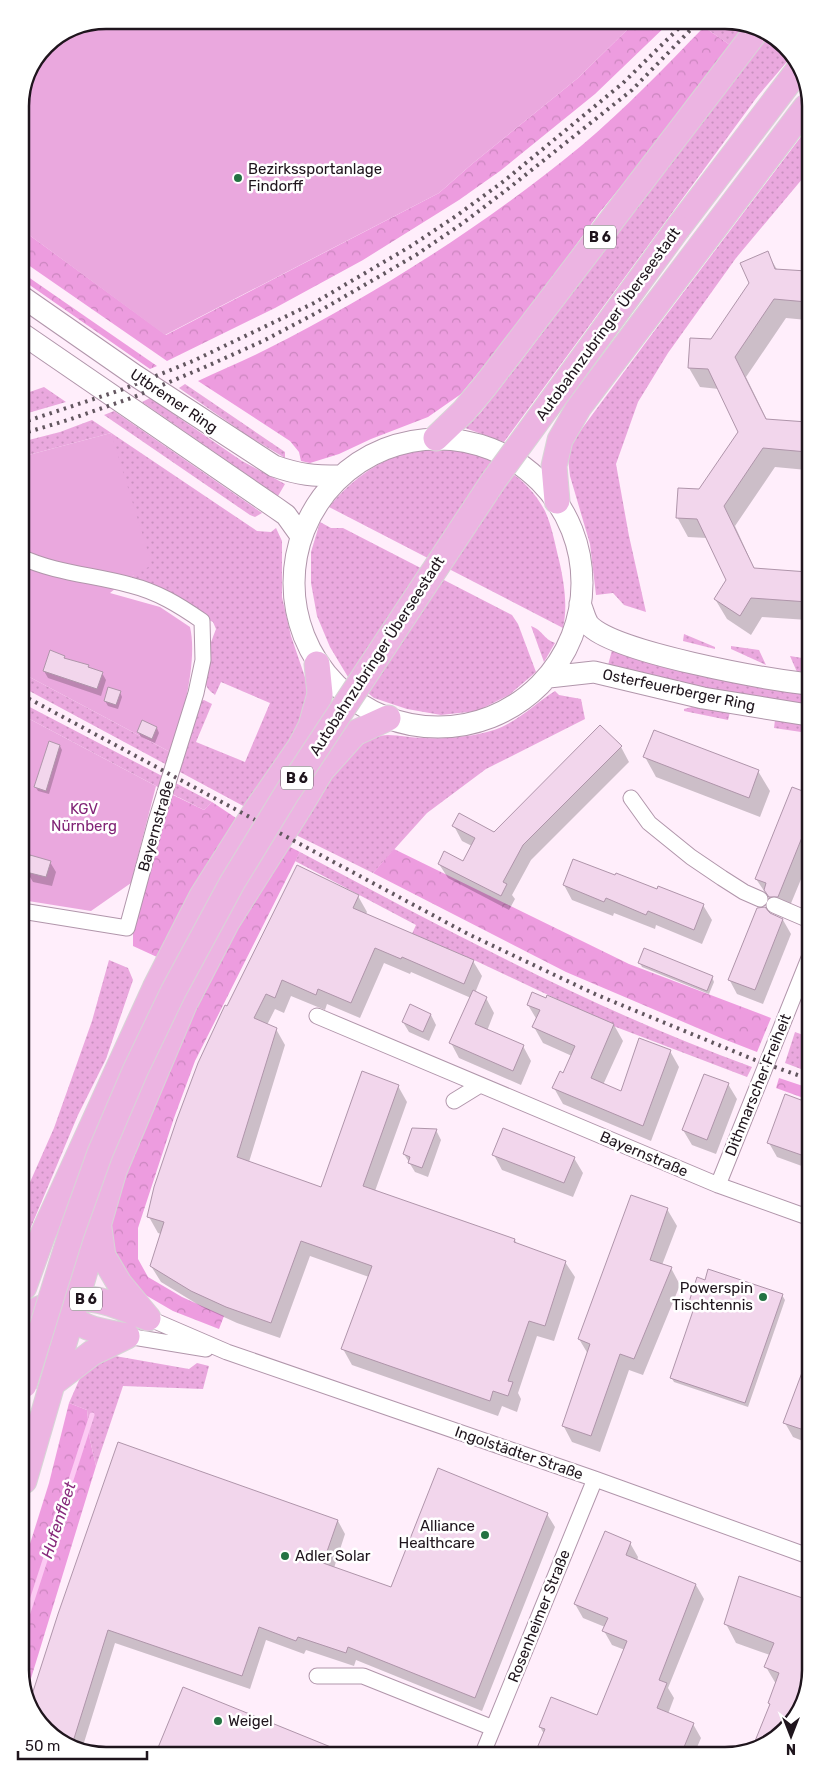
<svg xmlns="http://www.w3.org/2000/svg" width="831" height="1776" font-family="Rubik,sans-serif">
	<defs>
		<pattern id="grass-dots" width="8" height="8" patternUnits="userSpaceOnUse" patternTransform="scale(1.25)"><rect width="8" height="8" fill="#eaa8de"/><path d="M2 2h.1M6 6h.1" fill="none" stroke="#c890be" stroke-width="1.8" stroke-linecap="round"/></pattern>
		<pattern id="forest-crowns" width="20" height="18" patternUnits="userSpaceOnUse" patternTransform="scale(1.25)"><rect width="20" height="18" fill="#ed9cdf"/><path d="M2 6a3 3 0 1 1 6 0M12 15a3 3 0 1 1 6 0" fill="none" stroke="#cb86bf"/></pattern>
	</defs>
	<rect width="100%" height="100%" fill="#ffeefb"/>
	<path fill="url(#grass-dots)" d="M710,20h21l14,5 -15,20 -26,-18z
		M768,34l9,4 14,19 -34,40 -253,345 -39,-14 16,-16 40,-51z
		M806,130l1,47 -4,1 -67,80 -68,95 -30,49 -22,62 13,72 17,76 -22,-7 -11,-12 -17,2 -6,-51 -20,-68 -2,-17 4,-17 86,-116z
		M185,384l100,68v6l-37,-22 -69,-48z
		M44,387l22,15 -45,13v-20z
		M150,398l92,63 43,23 -7,12 -136,-94z
		M114,411l148,102 -7,4 -5,-2 -146,-100z
		M92,420l165,111 14,1 5,-4 6,13v56l9,39 17,50 1,16 -8,24 -54,82 -225,-121v-14l150,80 28,-52 4,-1 8,4 -16,38 49,20 25,-59 -49,-21 -6,13c-2,-2 -7,-5 -8,-8 -8,-14 4,-45 9,-58l-3,-7 -86,-43 7,-4 -23,-142 -90,24v-15l39,-10z
		M433,450c11,1 24,0 35,3 32,8 62,28 77,58 7,15 10,33 14,49 5,22 9,46 4,68l-234,-121c19,-23 40,-41 69,-51 11,-4 24,-5 35,-6z
		M320,522l11,6h12l169,87 6,9 18,48 -27,23 -32,16 -36,4 -34,-6 -33,-11 -26,-21 -18,-30 -13,-31 -6,-33v-31z
		M531,626c13,5 11,12 24,17l-11,19z
		M684,634l31,13v2l-32,-8z
		M731,646l28,4 7,15 -35,-16z
		M612,650l94,22 102,16v22l-201,-41z
		M790,656l18,3v10l-11,3z
		M555,691l4,4 22,4 4,20 -99,50 -59,44 -54,60 -79,-39c19,-29 55,-99 94,-99 12,0 23,3 35,3 23,1 49,-1 71,-8 24,-8 40,-26 61,-39z
		M22,703l190,99 -8,8 -48,-24 -134,-71z
		M692,707l16,1 22,4 -2,8 -44,-9v-2z
		M775,720l33,5v8l-34,-5z
		M300,852c147,78 294,158 452,215l-5,10 -131,-50 -142,-67 -63,-24 5,-11 -121,-64z
		M109,960l19,8 5,12 -27,79 -28,56 -55,131v-48l31,-70 38,-107z
		M795,1032l14,5v35l-24,-9z
		M115,1356l74,13 8,-6 12,3 -6,23 -80,-3 -27,80 -6,-26 -3,-30 -18,-7 11,-25 24,-20z"/>
	<path fill="url(#forest-crowns)" d="M634,21h37l-76,73 -95,77 -41,29 -96,60 -88,48 -108,53 -146,-101v-31l145,106 273,-142 33,-29 106,-86 55,-54z
		M704,27l26,18 -69,93 -61,74 -80,110 -59,72 -33,23 -57,22 -32,15 -29,9 -9,-2 -2,-9 -9,-11 -92,-60c23,-11 46,-20 69,-32 111,-56 218,-124 314,-203 44,-37 83,-78 123,-119z
		M21,272l136,94 -7,3 -129,-90z
		M171,794l33,16 8,-8 27,18 -82,137 -24,-11v-24z
		M282,843l18,9 -105,209 -21,57 -36,110v31l10,18 34,20 42,19 -5,13 -46,-18 -43,-25 -18,-29 -3,-35 16,-53 71,-164z
		M394,849l235,115 142,54 -14,34 -36,-14 -155,-66 -193,-99z
		M779,1078l30,10v12l-33,-12z
		M69,1403l18,7 3,30 6,26 -71,232 -1,-135 25,-80z"/>
	<path fill="#eaa8de" d="M636,21l-58,57 -106,86 -33,29 -274,142 -144,-106 -1,-128 25,-56 28,-19z
		M111,433l41,132 -25,14 -17,14 50,14 30,20c8,34 -8,93 -18,126l-150,-80 -1,-216z
		M22,715l134,71 -25,97 -40,28 -69,-11z"/>
	<path fill="#0003" d="M767,253l11,18 29,2v47l-21,-2 -40,59 21,43 40,3v47l-32,-3 -40,59 20,44 53,3v47l-46,-3 -11,18 -24,-16 -12,-20 12,-19 -20,-42 -19,-1 -11,-20 23,-27 40,-57 -21,-44 -19,-2 -11,-19 23,-28 38,-57z
		M64,657l2,2 36,14 4,7 -5,16 -53,-18 -4,-7z
		M120,692l2,5 -4,12 -10,-3 -3,-5z
		M143,722l14,6 2,5 -4,10 -14,-6 -3,-5z
		M60,746l2,4 -13,44 -11,-3 -3,-5z
		M621,747l8,15 -98,98 -19,35 3,4 -6,11 -61,-32 -9,-14 25,-1 8,-17 -10,-5 -8,-15 40,7z
		M645,757l113,14 12,20 -10,26 -104,-40z
		M808,773l1,87 -22,53 -12,-6 -19,-28 49,-86z
		M50,862l6,10 -4,14 -19,-4 -6,-10z
		M564,885l139,20 9,15 -10,24 -46,-19 -1,4 -41,-16 -1,3 -41,-16z
		M358,896l9,16 -1,2 107,47 9,15 -7,17 11,5 8,15 -7,18 36,15 8,15 -10,24 -62,-27 -8,-15 20,-45 -60,-26 -1,2 -26,-11 -24,55 -33,-14 -2,6 -34,-14 -7,17 -9,-4 -8,16 9,4 9,16 -36,117 72,27 77,-103 9,16 -32,89 140,49 2,5 48,17 10,15 -21,64 -17,-5 -19,57 3,6 -4,13 -15,-6 -4,10 -146,-51 -9,-16 26,-72 -59,-21 -30,82 -43,-15 -35,-16 -41,-25 -10,-16 10,-32 -3,-1 -9,-16 79,-210z
		M769,914l14,6 8,14 -28,70 -26,-10 -8,-15z
		M23,952l3,7 -3,13z
		M640,963l72,14 2,5 -5,12 -67,-27z
		M547,997l67,28 9,16 -20,44 18,7 49,-41 9,16 -28,74 -88,-37 -9,-16 10,-14 8,-18 -29,-13 -9,-16 3,-7 -9,-15 18,-6z
		M410,1006l21,9 5,10 -7,16 -20,-9 -6,-10z
		M728,1084l9,15 -21,55 -24,-9 -9,-15z
		M786,1096l23,8 1,65 -33,-12 -8,-14z
		M436,1130l5,10 -13,37 -13,-5 -11,-18z
		M494,1155l80,3 9,15 -10,24 -71,-27z
		M667,1209l10,17 -15,39 9,3 9,17 -37,90 -14,-5 -29,82 -28,-10 -9,-17 25,-71 -9,-15z
		M782,1295l3,5 -37,107 -74,-25 -3,-5 25,-69 -3,-1 -3,-5z
		M810,1354v90l-17,-7 -8,-14z
		M547,1514l8,13 -73,184 -126,-51 -2,6 -48,-16 -2,4 -38,-14 -16,49 -135,-46 -33,106 -29,-11 5,-123 280,-94 7,13 -11,34 58,21z
		M630,1543l8,14 -1,4 59,24 8,14 -36,89 6,10 -6,16 25,10 8,14 -6,14 -159,1 8,-19 -4,-7 57,-10 28,-67 -13,-5 -8,-14 1,-4 -22,-9 -8,-14z
		M811,1602v68l-18,52 -41,29 18,-45 -1,-3 7,-19 -10,-17 4,-12 -34,-12 -10,-19z
		M184,1689l161,65 -188,1z"/>
	<g fill="none" stroke-linecap="round" stroke-linejoin="round">
		<path stroke="#fccaf3" stroke-width="5" d="M24,1625l68,-210"/>
	</g>
	<path fill="#f2d6ec" stroke="#af95aa" d="M768,251l7,18 32,2v31l-33,-3 -39,58 31,62 41,3v30l-44,-4 -39,58 30,62 54,4v30l-57,-4 -11,18 -26,-17 12,-19 -29,-61 -21,-1 2,-30 21,1 39,-57 -30,-63 -20,-1 2,-30 21,1 38,-56 -9,-20z
		M50,650l15,6 -1,2 25,7 -1,2 15,5 -6,17 -54,-18z
		M108,687l13,4 -5,14 -12,-4z
		M142,720l15,7 -5,12 -15,-7z
		M600,725l22,21 -99,99 -20,37 4,2 -6,12 -63,-32 6,-13 19,10 12,-23 -23,-12 7,-13 35,19z
		M654,730l105,40 -10,28 -106,-41z
		M49,741l11,4 -14,46 -12,-4z
		M792,787l16,6 1,27 -31,77h-9l-5,-7 2,-7 -11,-4z
		M30,855l21,6 -5,16 -20,-5z
		M573,859l42,16 1,-2 41,16 1,-3 46,18 -10,26 -46,-19 -2,4 -40,-17 -2,4 -41,-17z
		M297,865l62,30 -6,13 121,52 -10,24 -62,-27 -1,2 -26,-11 -24,55 -33,-14 -2,6 -34,-15 -7,18 -9,-4 -12,24 23,10 -40,129 84,30 41,-116 37,14 -36,101 152,53 -1,3 52,19 -21,65 -16,-5 -21,60 5,1 -5,14 -15,-5 -3,10 -149,-52 31,-83 -71,-25 -30,82 -45,-16 -35,-16 -41,-25 14,-44 -17,-5 7,-30 23,-68 21,-56 27,-58 2,1z
		M765,907l5,6 13,6 -28,71 -27,-10 29,-72z
		M644,948l69,28 -6,15 -69,-28z
		M473,990l14,7 -12,27 49,21 -11,26 -64,-28z
		M532,992l14,6 1,-3 67,29 -23,54 30,13 18,-53 32,12 -28,76 -91,-38 8,-17 3,2 12,-27 -43,-19 8,-17 -13,-5z
		M410,1004l21,10 -8,18 -21,-10z
		M704,1074l25,9 -22,57 -25,-10z
		M785,1094l24,9 1,55 -43,-15z
		M412,1128l25,1 -15,39 -14,-5 2,-6 -7,-3z
		M503,1128l72,29 -11,26 -72,-28z
		M631,1195l37,13 -18,52 22,7 -38,92 -14,-5 -29,82 -29,-10 28,-82 -12,-5z
		M708,1269l75,25 -38,109 -75,-25 25,-73 -6,-3 8,-25 8,3z
		M809,1354h1v78l-27,-9z
		M118,1442l220,78 -15,43 68,24 47,-119 110,45 -73,185 -127,-51 -2,6 -48,-16 -2,4 -37,-14 -17,49 -134,-46 -36,115 -19,-7 -24,-34 29,-90z
		M605,1531l26,11 -5,13 70,29 -37,96 8,3 -10,25 37,15 -12,29 -147,1 10,-24 -6,-2 12,-30 46,18 30,-74 -25,-10 6,-13 -34,-14z
		M739,1576l72,25v69l-18,52 -40,29h-2l19,-47 -2,-1 11,-30 -15,-6 10,-24 -50,-19z
		M183,1687l165,67h-1l-192,1z"/>
	<g fill="none" stroke-linecap="round" stroke-linejoin="round">
		<defs>
			<path id="minor" d="M21,557c34,16 73,18 109,28 28,7 49,20 72,36l1,39 -7,33 -40,128 -29,107 -105,-17
				M631,798l18,25 42,34 31,21 22,14 16,7
				M774,905l35,15
				M317,1016l401,169 92,33
				M454,1101l26,-16
				M718,1185l91,-227
				M148,1318l79,34 368,127 216,78
				M127,1336l79,13
				M317,1676h46l130,52
				M483,1753l112,-274"/>
			<path id="secondary" d="M21,296l115,80 138,90c26,9 39,10 66,10
				M21,333l255,175 10,7 15,21
				M294 583a144 144 0 1 1 288 0a144 144 0 1 1-288 0Z
				M580,604c3,6 5,16 9,21 26,28 177,54 219,59
				M549,677l45,-5 109,26 105,17"/>
			<path id="trunk" d="M678,228l121,-159
				M436,438l28,-27 21,-25 272,-356
				M557,501l-3,-35 6,-26 19,-33 227,-300
				M99,1228l4,28 16,27 29,35
				M24,1287l19,-53 112,-246 47,-92 55,-87 43,-62 11,-21 9,-32 -3,-30
				M61,1307c19,23 38,24 66,29
				M24,1315c20,-8 41,-18 64,-16 20,1 41,12 60,19
				M53,1383l39,-30 35,-17
				M24,1481l90,-310 70,-166 43,-83 72,-114 22,-37 34,-38 33,-15"/>
		</defs>
		<use href="#minor" stroke="#b196ab" stroke-width="17"/>
		<use href="#secondary" stroke="#b196ab" stroke-width="23"/>
		<use href="#trunk" stroke="#d7d5d6" stroke-width="27"/>
		<use href="#minor" stroke="#fff" stroke-width="15"/>
		<use href="#secondary" stroke="#fff" stroke-width="21"/>
		<use href="#trunk" stroke="#ecb4e2" stroke-width="25"/>
		<path stroke="#62565f" stroke-width="4" stroke-dasharray="2.5 5" stroke-linecap="butt" d="M21,423l100,-33 72,-29 121,-58 97,-57 45,-30 48,-35 119,-98 63,-62
			M21,434l47,-14 66,-23 71,-30 58,-26 55,-29 98,-57 47,-32 46,-35 123,-98 68,-70
			M22,695l446,239 129,61 158,65 54,19"/>
		<defs>
			<path id="trunk-bridge" d="M24,1385l47,-151 29,-81 35,-82 38,-79 59,-109 55,-90 207,-313 184,-252"/>
		</defs>
		<use href="#trunk-bridge" stroke="#d7d5d6" stroke-width="27" stroke-linecap="butt"/>
		<use href="#trunk-bridge" stroke="#ecb4e2" stroke-width="25"/>
	</g>
	<g fill="#237242" stroke="#fff" stroke-width="2">
		<circle cx="238" cy="178" r="5"/>
		<circle cx="763" cy="1297" r="5"/>
		<circle cx="485" cy="1535" r="5"/>
		<circle cx="285" cy="1556" r="5"/>
		<circle cx="218" cy="1721" r="5"/>
	</g>
	<g text-anchor="middle" stroke-width="5" stroke-linejoin="round" paint-order="stroke">
		<g fill="#fff" stroke="#625b61" stroke-width="1">
			<rect x="584" y="225.5" width="32" height="23" rx="4"/>
			<rect x="281" y="766.5" width="32" height="23" rx="4"/>
			<rect x="70" y="1287.5" width="32" height="23" rx="4"/>
		</g>
		<g font-size="14" font-weight="bold" fill="#1f151d">
			<text x="600" y="242">B 6</text>
			<text x="297" y="783">B 6</text>
			<text x="86" y="1304">B 6</text>
		</g>
		<g font-size="15" fill="#1f151d" stroke="#fff" text-anchor="start">
			<text x="248" y="174">Bezirkssportanlage<tspan x="248" dy="17">Findorff</tspan></text>
			<text x="753" y="1293" text-anchor="end">Powerspin<tspan x="753" dy="17">Tischtennis</tspan></text>
			<text x="475" y="1531" text-anchor="end">Alliance<tspan x="475" dy="17">Healthcare</tspan></text>
			<text x="295" y="1561">Adler Solar</text>
			<text x="228" y="1726">Weigel</text>
		</g>
		<g font-size="15" fill="#1f151d" stroke="#fff">
			<text transform="translate(608 324) rotate(-54)" y="5">Autobahnzubringer Überseestadt</text>
			<text transform="translate(174 401) rotate(34)" y="5">Utbremer Ring</text>
			<text transform="translate(377 656) rotate(-57)" y="5">Autobahnzubringer Überseestadt</text>
			<text transform="translate(679 690) rotate(12)" y="5">Osterfeuerberger Ring</text>
			<text transform="translate(156 826) rotate(-74)" y="5">Bayernstraße</text>
			<text transform="translate(758 1085) rotate(-68)" y="5">Dithmarscher Freiheit</text>
			<text transform="translate(644 1154) rotate(23)" y="5">Bayernstraße</text>
			<text transform="translate(519 1453) rotate(19)" y="5">Ingolstädter Straße</text>
			<text transform="translate(539 1616) rotate(-68)" y="5">Rosenheimer Straße</text>
		</g>
		<g font-size="15" fill="#822577" stroke="#fff">
			<text x="84" y="814">KGV<tspan x="84" dy="17">Nürnberg</tspan></text>
		</g>
		<g font-size="16" font-style="italic" fill="#872a7c" stroke="#fff">
			<text transform="translate(58 1520) rotate(-72)" y="6">Hufenfleet</text>
		</g>
	</g>
	<path d="M0 0H831V1776H0ZM106 29H725A77 77 0 0 1 802 106V1670A77 77 0 0 1 725 1747H106A77 77 0 0 1 29 1670V106A77 77 0 0 1 106 29Z" fill="#fff" fill-rule="evenodd"/>
	<path fill="none" stroke="#1f151d" stroke-width="2.5" d="M106 29H725A77 77 0 0 1 802 106V1670A77 77 0 0 1 725 1747H106A77 77 0 0 1 29 1670V106A77 77 0 0 1 106 29Z"/>
	<g transform="translate(791 1736) rotate(180)" stroke="#ffffff" stroke-width="4" paint-order="stroke">
	<path d="M0-4L9 19L0 12L-9 19Z" fill="#1f151d"/>
	<text y="-8" font-size="14" font-weight="bold" text-anchor="middle" fill="#1f151d">N</text>
	</g>
	<path d="M18 1751v8h129v-8" fill="none" stroke="#1f151d" stroke-width="2.5"/>
	<text x="25" y="1751" font-size="15" fill="#1f151d" stroke="#ffffff" stroke-width="4" paint-order="stroke">50 m</text>
</svg>
